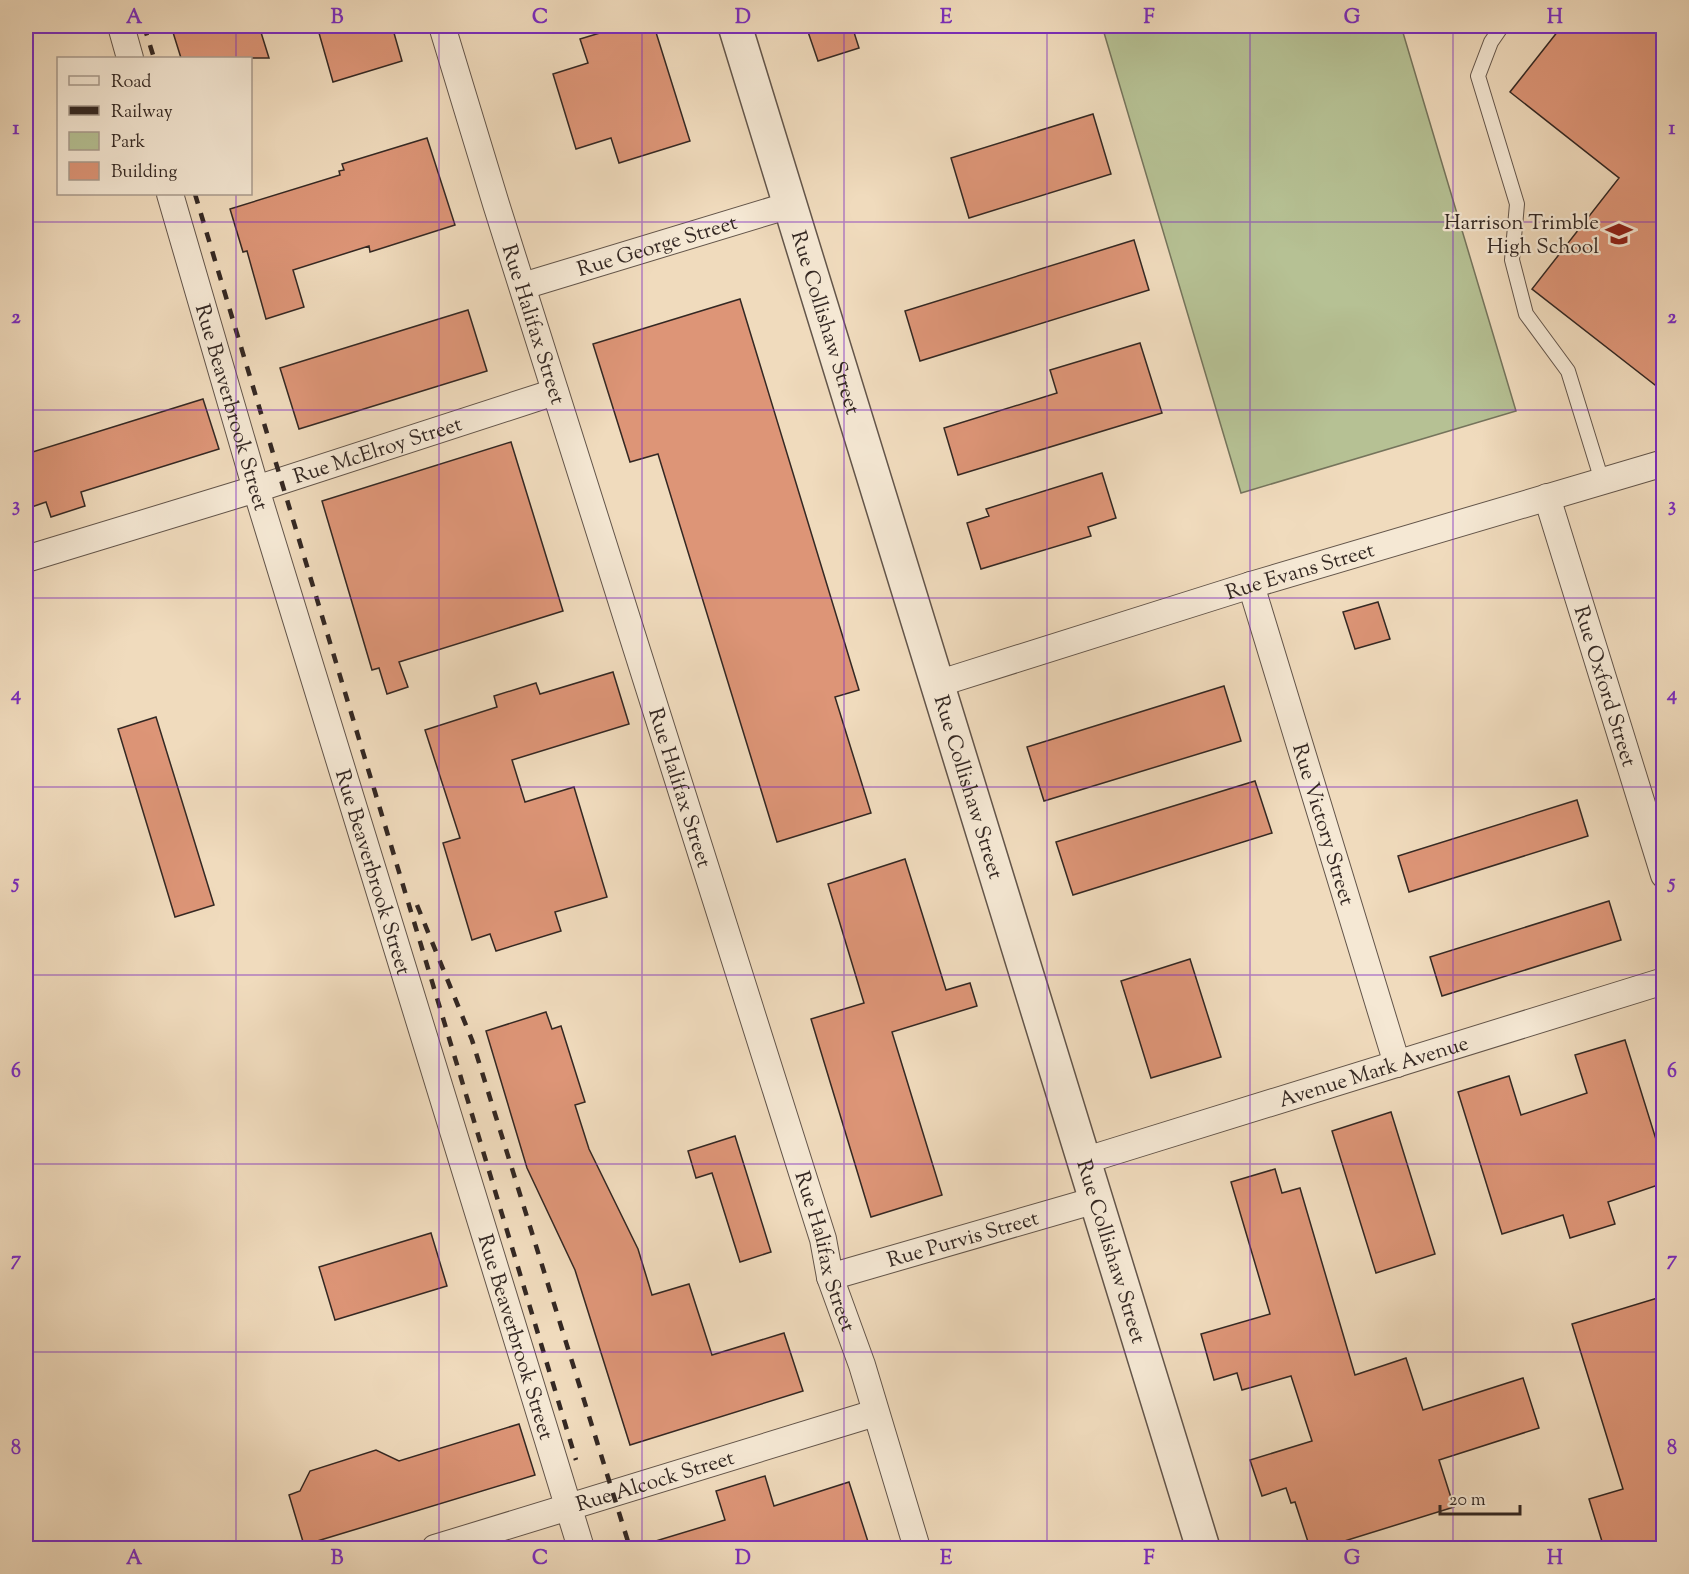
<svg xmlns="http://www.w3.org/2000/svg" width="1689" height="1574" font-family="'Sorts Mill Goudy',serif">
	<rect width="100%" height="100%" fill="#f0dbbd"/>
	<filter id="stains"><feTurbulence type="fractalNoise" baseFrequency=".00333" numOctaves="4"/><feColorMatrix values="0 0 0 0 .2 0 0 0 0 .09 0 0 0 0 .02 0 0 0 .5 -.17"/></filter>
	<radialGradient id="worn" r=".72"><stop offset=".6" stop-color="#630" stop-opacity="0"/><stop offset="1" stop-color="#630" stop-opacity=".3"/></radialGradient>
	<path fill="#b6c194" stroke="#75745c" stroke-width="1.5" d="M1102,26h299l115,385 -275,82z"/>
	<path fill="#dd9577" stroke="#342823" stroke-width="1.5" d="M171,26h88l10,32h-88z
		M317,26h75l10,35 -69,21z
		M623,26h31l36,115 -71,22 -8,-25 -35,11 -23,-75 35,-11 -8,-24z
		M806,26h46l7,22 -41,13z
		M1562,26h102v366l-132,-103 87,-111 -109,-86z
		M1093,114l18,60 -142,44 -18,-60z
		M427,138l28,87 -85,27 -1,-6 -76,24 11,37 -38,12 -19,-68 -4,1 -13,-43 110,-34 -1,-4 5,-1 -2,-6z
		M1134,240l15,50 -229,71 -15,-50z
		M740,299l119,391 -24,7 36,116 -94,29 -119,-388 -28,8 -37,-118z
		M468,310l19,61 -188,58 -19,-61z
		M1140,343l22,70 -204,62 -14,-47 113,-35 -7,-23z
		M203,399l16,50 -138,43 4,14 -34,11 -5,-15 -20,7v-55z
		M511,442l52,169 -164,51 9,25 -21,7 -8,-26 -7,2 -50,-169z
		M1102,473l14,45 -28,9 3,9 -110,33 -14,-46 22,-7 -3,-7z
		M1378,602l12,37 -35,10 -12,-37z
		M613,672l16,52 -117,36 13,42 49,-15 33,110 -52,15 6,19 -65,20 -6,-17 -18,6 -29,-97 17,-5 -35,-108 72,-23 -3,-11 42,-13 4,11z
		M1224,686l17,55 -197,60 -17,-54z
		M156,717l58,188 -39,12 -57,-188z
		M1255,781l17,52 -199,62 -17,-53z
		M1577,800l11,36 -179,56 -11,-36z
		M905,859l41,131 24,-7 7,23 -85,26 50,163 -71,22 -60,-198 53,-16 -36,-119z
		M1609,901l12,39 -179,56 -12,-39z
		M1190,959l31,98 -70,21 -30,-97z
		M546,1012l6,17 9,-3 24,76 -10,3 14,44 49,100 14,46 37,-11 23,71 72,-22 19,58 -173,54 -55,-175 -48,-102 -41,-137z
		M1625,1040l39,125v18l-56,19 7,22 -45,14 -7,-23 -61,19 -44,-142 51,-16 12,39 66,-22 -12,-38z
		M1391,1112l44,142 -59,19 -44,-142z
		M735,1136l36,116 -31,10 -28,-89 -16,5 -8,-27z
		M1275,1169l7,24 18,-5 55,187 51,-17 17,52 100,-32 16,50 -100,32 15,47 -132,41h-12l-15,-46 -4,1 -5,-15 -24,8 -12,-36 62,-19 -21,-65 -49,14 -5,-17 -23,7 -13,-46 69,-20 -39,-132z
		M431,1233l16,53 -112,34 -16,-53z
		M1664,1296v252h-60l-15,-49 34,-10 -51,-165z
		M519,1424l16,51 -231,70 -15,-50 11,-4 10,-20 66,-21 23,11z
		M765,1476l9,30 75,-24 21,66h-220l-1,-5 76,-23 -9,-29z"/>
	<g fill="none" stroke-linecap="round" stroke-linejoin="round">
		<defs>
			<path id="service" d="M1502,26l-11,16 -13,34 39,128 -5,56 14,54 42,57 34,110"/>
			<g id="minor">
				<path d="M121,26l9,32"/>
				<path id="s1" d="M442,26l54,178 327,1035 7,38 32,88 55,183"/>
				<path id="s2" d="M170,194l86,295 325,1059"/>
				<path id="s3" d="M523,286l267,-81"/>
				<path id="s4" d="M1547,497l117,378"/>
				<path id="s5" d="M26,559l230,-70 299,-97"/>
				<path id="s6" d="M1251,585l146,479"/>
				<path id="s7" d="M937,684l314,-99 413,-122"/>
				<path id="s8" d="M1083,1161l581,-180"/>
				<path id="s9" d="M830,1277l266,-77"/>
				<path id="s10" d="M435,1548l440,-135"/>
			</g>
			<g id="tertiary">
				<path id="s11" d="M735,26l468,1522"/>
			</g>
		</defs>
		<use href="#service" stroke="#63554a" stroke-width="16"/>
		<use href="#minor" stroke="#63554a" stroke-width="28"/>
		<use href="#tertiary" stroke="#63554a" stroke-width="36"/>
		<use href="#service" stroke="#f5e8d4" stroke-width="14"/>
		<use href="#minor" stroke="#f5e8d4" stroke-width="26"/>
		<use href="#tertiary" stroke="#f5e8d4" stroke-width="33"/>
		<path stroke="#342823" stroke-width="4.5" stroke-dasharray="10 10" stroke-linecap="butt" d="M144,26l10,32
			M195,194l381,1266
			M417,905l55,135 158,508"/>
	</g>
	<path fill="none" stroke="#7b2cbf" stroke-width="1.5" stroke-opacity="0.55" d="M236,26v32M439,26v1522M642,26v1522M844,26v1522M1047,26v1522M1250,26v1522M1453,26v1522M236,194v1354M26,222h1638M26,410h1638M26,598h1638M26,787h1638M26,975h1638M26,1164h1638M26,1352h1638"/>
	<defs>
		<symbol id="school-bare" viewBox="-9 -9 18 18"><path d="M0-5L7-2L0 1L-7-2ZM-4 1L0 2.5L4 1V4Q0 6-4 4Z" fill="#8f2418" stroke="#f5e8d4" stroke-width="2.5" paint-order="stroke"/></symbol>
	</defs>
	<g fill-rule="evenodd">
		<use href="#school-bare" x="1600" y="215" width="38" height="38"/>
	</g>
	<g text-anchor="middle" stroke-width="4.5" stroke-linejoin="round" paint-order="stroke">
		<g font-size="21" fill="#342823" stroke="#f5e8d4" text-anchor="end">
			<text x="1599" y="229">Harrison Trimble<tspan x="1599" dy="24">High School</tspan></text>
		</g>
		<g font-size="21" fill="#342823" stroke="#f5e8d4">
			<text dy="7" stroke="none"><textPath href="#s3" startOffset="140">Rue George Street</textPath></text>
			<text dy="7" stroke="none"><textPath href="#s11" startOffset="310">Rue Collishaw Street</textPath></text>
			<text dy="7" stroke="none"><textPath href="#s1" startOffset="312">Rue Halifax Street</textPath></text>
			<text dy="7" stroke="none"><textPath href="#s2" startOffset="222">Rue Beaverbrook Street</textPath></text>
			<text dy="7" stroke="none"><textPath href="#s5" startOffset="368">Rue McElroy Street</textPath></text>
			<text dy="7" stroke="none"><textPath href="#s7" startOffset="380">Rue Evans Street</textPath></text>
			<text dy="7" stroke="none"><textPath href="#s4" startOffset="198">Rue Oxford Street</textPath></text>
			<text dy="7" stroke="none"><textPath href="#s1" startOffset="798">Rue Halifax Street</textPath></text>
			<text dy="7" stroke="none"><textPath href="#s11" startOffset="796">Rue Collishaw Street</textPath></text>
			<text dy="7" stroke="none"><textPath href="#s6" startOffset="250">Rue Victory Street</textPath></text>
			<text dy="7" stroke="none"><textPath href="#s2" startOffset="708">Rue Beaverbrook Street</textPath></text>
			<text dy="7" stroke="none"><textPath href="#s8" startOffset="304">Avenue Mark Avenue</textPath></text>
			<text dy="7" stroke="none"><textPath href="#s9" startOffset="138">Rue Purvis Street</textPath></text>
			<text dy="7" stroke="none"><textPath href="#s1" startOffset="1284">Rue Halifax Street</textPath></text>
			<text dy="7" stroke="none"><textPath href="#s11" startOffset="1282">Rue Collishaw Street</textPath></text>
			<text dy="7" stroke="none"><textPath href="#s2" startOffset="1194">Rue Beaverbrook Street</textPath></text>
			<text dy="7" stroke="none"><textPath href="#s10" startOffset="230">Rue Alcock Street</textPath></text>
		</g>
	</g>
	<rect width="1689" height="1574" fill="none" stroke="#f0dbbd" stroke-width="66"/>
	<rect x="57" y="57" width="195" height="138" fill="#f5e8d4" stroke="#a89b8d" stroke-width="1.5"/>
	<rect x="69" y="76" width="30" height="9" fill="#f5e8d4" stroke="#a89b8d" stroke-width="1.5"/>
	<text x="111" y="87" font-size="18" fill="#342823">Road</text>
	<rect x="69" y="106" width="30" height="9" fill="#342823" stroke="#a89b8d" stroke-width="1.5"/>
	<text x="111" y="117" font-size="18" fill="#342823">Railway</text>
	<rect x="69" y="132" width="30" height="18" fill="#b6c194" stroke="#a89b8d" stroke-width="1.5"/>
	<text x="111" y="147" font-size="18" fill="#342823">Park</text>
	<rect x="69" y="162" width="30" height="18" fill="#dd9577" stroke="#a89b8d" stroke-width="1.5"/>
	<text x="111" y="177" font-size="18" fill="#342823">Building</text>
	<path d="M1440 1505v9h80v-9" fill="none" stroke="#342823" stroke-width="3"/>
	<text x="1449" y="1505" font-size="18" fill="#342823" stroke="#f5e8d4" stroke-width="4.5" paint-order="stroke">20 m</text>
	<rect x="33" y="33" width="1623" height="1508" fill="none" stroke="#7b2cbf" stroke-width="2"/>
	<g font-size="20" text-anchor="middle" font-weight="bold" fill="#7b2cbf">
		<text x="134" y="23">A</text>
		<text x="337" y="23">B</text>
		<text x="540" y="23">C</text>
		<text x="743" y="23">D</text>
		<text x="946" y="23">E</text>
		<text x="1149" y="23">F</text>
		<text x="1352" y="23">G</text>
		<text x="1555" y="23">H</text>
		<text x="16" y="134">1</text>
		<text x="1672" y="134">1</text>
		<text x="16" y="323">2</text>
		<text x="1672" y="323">2</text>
		<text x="16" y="511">3</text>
		<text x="1672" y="511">3</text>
		<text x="16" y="700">4</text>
		<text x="1672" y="700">4</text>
		<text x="16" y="888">5</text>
		<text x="1672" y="888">5</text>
		<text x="16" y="1077">6</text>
		<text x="1672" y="1077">6</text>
		<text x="16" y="1265">7</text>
		<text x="1672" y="1265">7</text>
		<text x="16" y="1454">8</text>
		<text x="1672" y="1454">8</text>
		<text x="134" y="1564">A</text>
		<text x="337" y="1564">B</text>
		<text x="540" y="1564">C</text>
		<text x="743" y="1564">D</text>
		<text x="946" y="1564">E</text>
		<text x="1149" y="1564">F</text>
		<text x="1352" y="1564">G</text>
		<text x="1555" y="1564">H</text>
	</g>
	<rect width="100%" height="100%" filter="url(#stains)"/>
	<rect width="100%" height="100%" fill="url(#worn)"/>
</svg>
